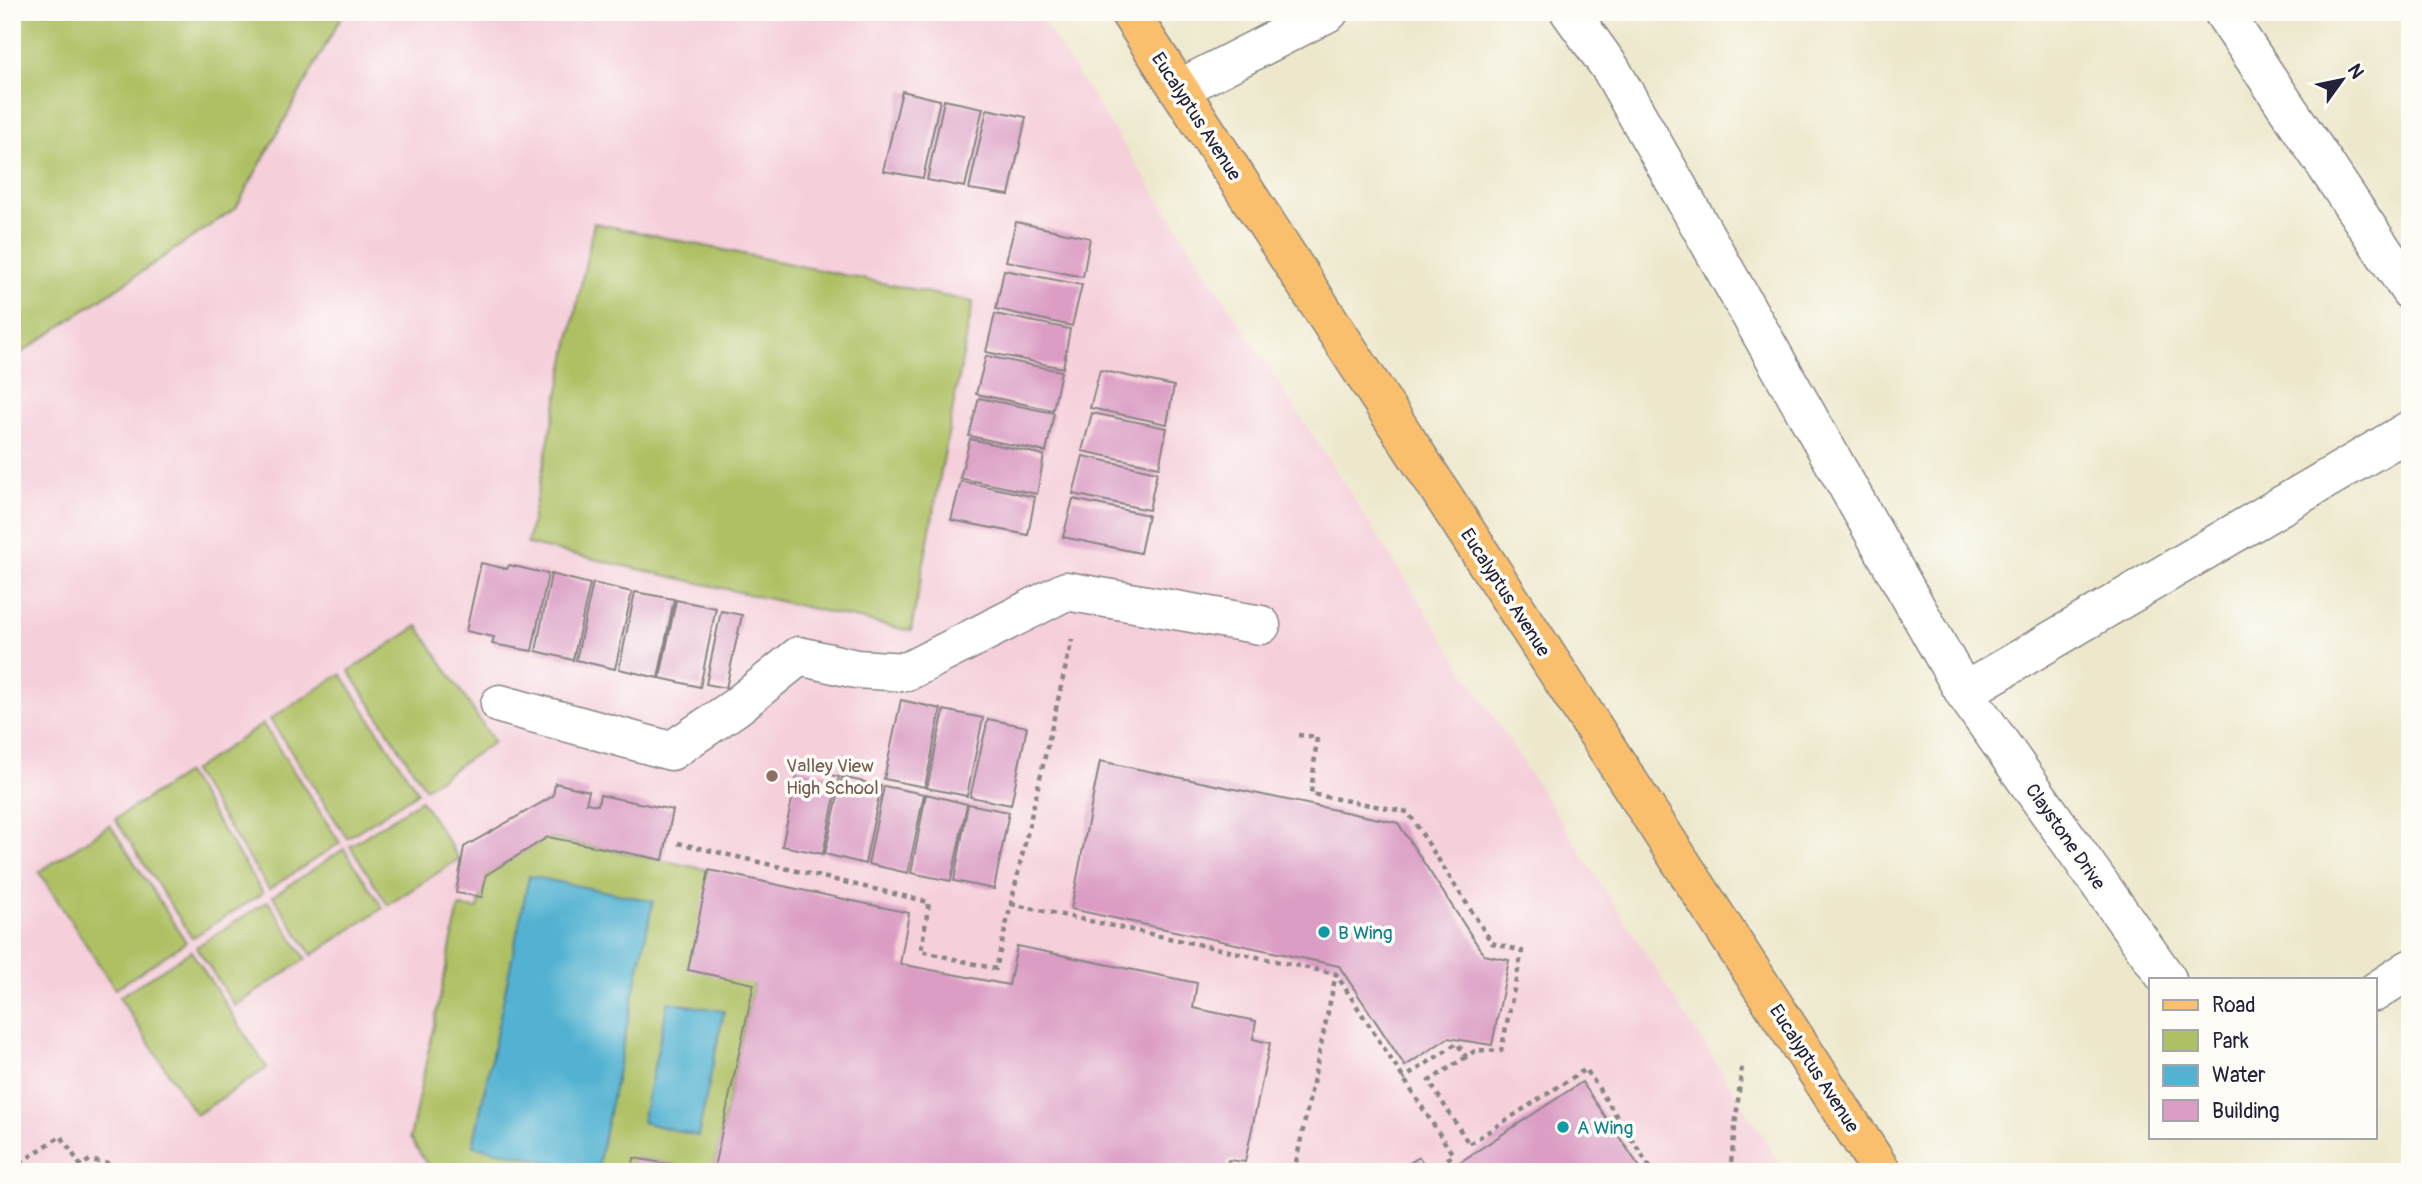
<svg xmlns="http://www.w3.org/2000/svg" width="2422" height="1184" font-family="Pangolin,sans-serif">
	<rect width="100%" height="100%" fill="#fdfcf7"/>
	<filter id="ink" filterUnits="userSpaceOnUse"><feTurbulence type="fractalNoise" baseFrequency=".0143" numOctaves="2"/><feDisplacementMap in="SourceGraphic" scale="14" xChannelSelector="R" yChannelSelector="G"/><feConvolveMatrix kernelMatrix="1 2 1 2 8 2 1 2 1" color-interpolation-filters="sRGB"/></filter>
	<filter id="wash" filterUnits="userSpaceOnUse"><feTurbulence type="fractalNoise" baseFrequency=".00686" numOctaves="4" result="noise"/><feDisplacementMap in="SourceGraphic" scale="28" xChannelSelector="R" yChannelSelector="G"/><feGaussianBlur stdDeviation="1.57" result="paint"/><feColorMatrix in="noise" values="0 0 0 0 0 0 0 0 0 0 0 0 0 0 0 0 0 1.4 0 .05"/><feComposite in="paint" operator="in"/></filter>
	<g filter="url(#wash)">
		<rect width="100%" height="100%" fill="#ede8cc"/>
		<path fill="#f5cfda" d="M12,12h1025l288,442 461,718h-1774z"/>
		<path fill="#aec064" stroke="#687150" stroke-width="2" d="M12,12h332l-108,196 -224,151z
			M594,223l379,79 -62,329 -384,-87z
			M418,626l76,116 -69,46 -76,-117z
			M341,674l77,118 -71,46 -77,-119z
			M263,724l77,119 -71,46 -77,-118z
			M186,773l77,120 -71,45 -77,-119z
			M421,800l38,59 -71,46 -38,-59z
			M110,825l76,117 -71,47 -76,-117z
			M548,837l161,33 45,114 -41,188 -79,-14 -3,14h-199l-22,-34 49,-231 19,2 8,-34z
			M344,849l39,59 -71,47 -39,-59z
			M268,901l38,58 -71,47 -39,-59z
			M191,951l76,117 -71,47 -77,-118z"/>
		<path fill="#53b2d1" stroke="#3a6a86" stroke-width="2" d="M529,876l124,25 -56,270 -124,-25z
			M668,1002l56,9 -26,125 -56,-14z"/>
		<g id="blocks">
			<path fill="#db9dc4" d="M902,91l38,9 -17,78 -40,-7z
				M944,100l39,8 -18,79 -38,-7z
				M987,109l39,8 -17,78 -40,-6z
				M1016,222l74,16 -7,39 -77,-16z
				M1004,270l78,15 -10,41 -76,-17z
				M995,314l75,15 -7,39 -77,-16z
				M986,356l75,15 -8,39 -77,-16z
				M1100,370l74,16 -7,38 -77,-16z
				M979,398l75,15 -8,39 -77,-16z
				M1092,413l75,15 -8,39 -77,-16z
				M970,439l74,16 -7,39 -77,-16z
				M1083,456l74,16 -8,38 -76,-16z
				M961,481l74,16 -7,38 -77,-15z
				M1073,499l75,16 -8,38 -77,-16z
				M481,563l26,6 2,-4 39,9 -16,77 -40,-7 2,-7 -28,-6z
				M551,574l39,10 -17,76 -37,-9z
				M593,583l39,9 -17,77 -39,-9z
				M635,592l39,7 -16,79 -39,-9z
				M676,600l40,8 -16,79 -40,-9z
				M721,611l21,4 -16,73 -20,-4z
				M901,700l40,9 -16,78 -41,-8z
				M944,710l39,8 -16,78 -40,-8z
				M988,719l39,8 -16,78 -41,-8z
				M1100,761l298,62 86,132 25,5 -17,85 -44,-7 -43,28 -66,-100 -268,-57z
				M799,767l40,10 -16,77 -41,-8z
				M842,777l39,9 -16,78 -40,-10z
				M555,783l34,8 -3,12 12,2 2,-10 73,15 -10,50 -115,-23 -62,38 -4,22 -26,-4 8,-46 89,-51z
				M884,786l40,8 -16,79 -40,-9z
				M926,794l41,10 -16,77 -40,-8z
				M968,804l41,8 -15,77 -40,-8z
				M709,870l200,43 -9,51 109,21 8,-39 180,37 -4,25 63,13 -3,18 17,4 -25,119 -17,-2 -2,12h-15l-36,-8 -1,8h-461l41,-188 -66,-14z
				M1582,1082l61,90h-198z
				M1419,1157l8,11 10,4h-41z
				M634,1158l68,12v2h-71z"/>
		</g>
	</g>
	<g filter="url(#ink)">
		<use href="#blocks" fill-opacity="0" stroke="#888584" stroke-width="2"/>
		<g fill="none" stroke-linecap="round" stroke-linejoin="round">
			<defs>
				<path id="minor" d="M1570,12l41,57 353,623 203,287
					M2223,12l187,279
					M1179,89l150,-77
					M1964,692l446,-262
					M500,704l171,47 65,-44 63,-51 57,13 50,3 160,-81 195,34
					M2375,992l35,-23"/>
				<path id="major" d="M1129,12l753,1160"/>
			</defs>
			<use href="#minor" stroke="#888584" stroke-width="41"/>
			<use href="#major" stroke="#888584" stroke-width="41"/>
			<path stroke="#888584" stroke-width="4.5" stroke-dasharray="5 5" stroke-linecap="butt" d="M1298,735l19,2 -6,57 97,18 84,131 30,8 -21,100 -25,-1 -10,7 -9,-14 -54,36
				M678,843l251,59 -8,49 75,18 76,-330
				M12,890l8,3
				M1011,904l325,70 117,181 -20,15
				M1466,1057l-37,24 40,63 117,-75 67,103
				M12,1168l49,-32 20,30 9,-6 60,12
				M1294,1172l42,-198
				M1730,1172l12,-107"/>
			<use href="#minor" stroke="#fff" stroke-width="38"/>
			<use href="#major" stroke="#f9bf6d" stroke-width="38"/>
		</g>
	</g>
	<circle fill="#8d6e63" stroke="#fdfcf7" stroke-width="2.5" cx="772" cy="776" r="7"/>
	<g fill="#0f9aa8" stroke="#fdfcf7" stroke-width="2.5">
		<circle cx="1324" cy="932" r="7"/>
		<circle cx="1563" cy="1127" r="7"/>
	</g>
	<g text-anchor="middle" stroke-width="7" stroke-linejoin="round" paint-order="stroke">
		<g font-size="19" fill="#22223b" stroke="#fdfcf7">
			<text transform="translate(1197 116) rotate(57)" y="7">Eucalyptus Avenue</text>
			<text transform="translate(1506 592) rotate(57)" y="7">Eucalyptus Avenue</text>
			<text transform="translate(2066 836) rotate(55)" y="7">Claystone Drive</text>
			<text transform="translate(1815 1068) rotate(57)" y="7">Eucalyptus Avenue</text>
		</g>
		<g font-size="19" fill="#785e54" stroke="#fdfcf7" text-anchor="start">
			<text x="786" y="772">Valley View<tspan x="786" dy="22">High School</tspan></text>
		</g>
		<g font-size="19" fill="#0d838f" stroke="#fdfcf7" text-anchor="start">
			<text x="1338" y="939">B Wing</text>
			<text x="1577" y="1134">A Wing</text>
		</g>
	</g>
	<rect width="2422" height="1184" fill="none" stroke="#fdfcf7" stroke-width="42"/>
	<rect x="2149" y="978" width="228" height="161" fill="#fdfcf7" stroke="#a5a5ac" stroke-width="2"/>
	<rect x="2163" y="1000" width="35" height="10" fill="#f9bf6d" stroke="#a5a5ac" stroke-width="2"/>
	<text x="2212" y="1012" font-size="21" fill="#22223b">Road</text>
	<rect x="2163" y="1030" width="35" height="21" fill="#aec064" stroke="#a5a5ac" stroke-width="2"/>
	<text x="2212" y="1048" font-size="21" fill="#22223b">Park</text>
	<rect x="2163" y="1065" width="35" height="21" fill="#53b2d1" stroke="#a5a5ac" stroke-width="2"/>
	<text x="2212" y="1082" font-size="21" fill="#22223b">Water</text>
	<rect x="2163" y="1100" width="35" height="21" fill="#db9dc4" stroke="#a5a5ac" stroke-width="2"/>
	<text x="2212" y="1118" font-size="21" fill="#22223b">Building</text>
	<g transform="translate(2342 80) rotate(57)" stroke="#fdfcf7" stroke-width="5" paint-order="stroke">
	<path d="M0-5L12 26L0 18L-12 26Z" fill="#22223b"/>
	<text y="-10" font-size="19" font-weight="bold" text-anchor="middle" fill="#22223b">N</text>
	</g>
</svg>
